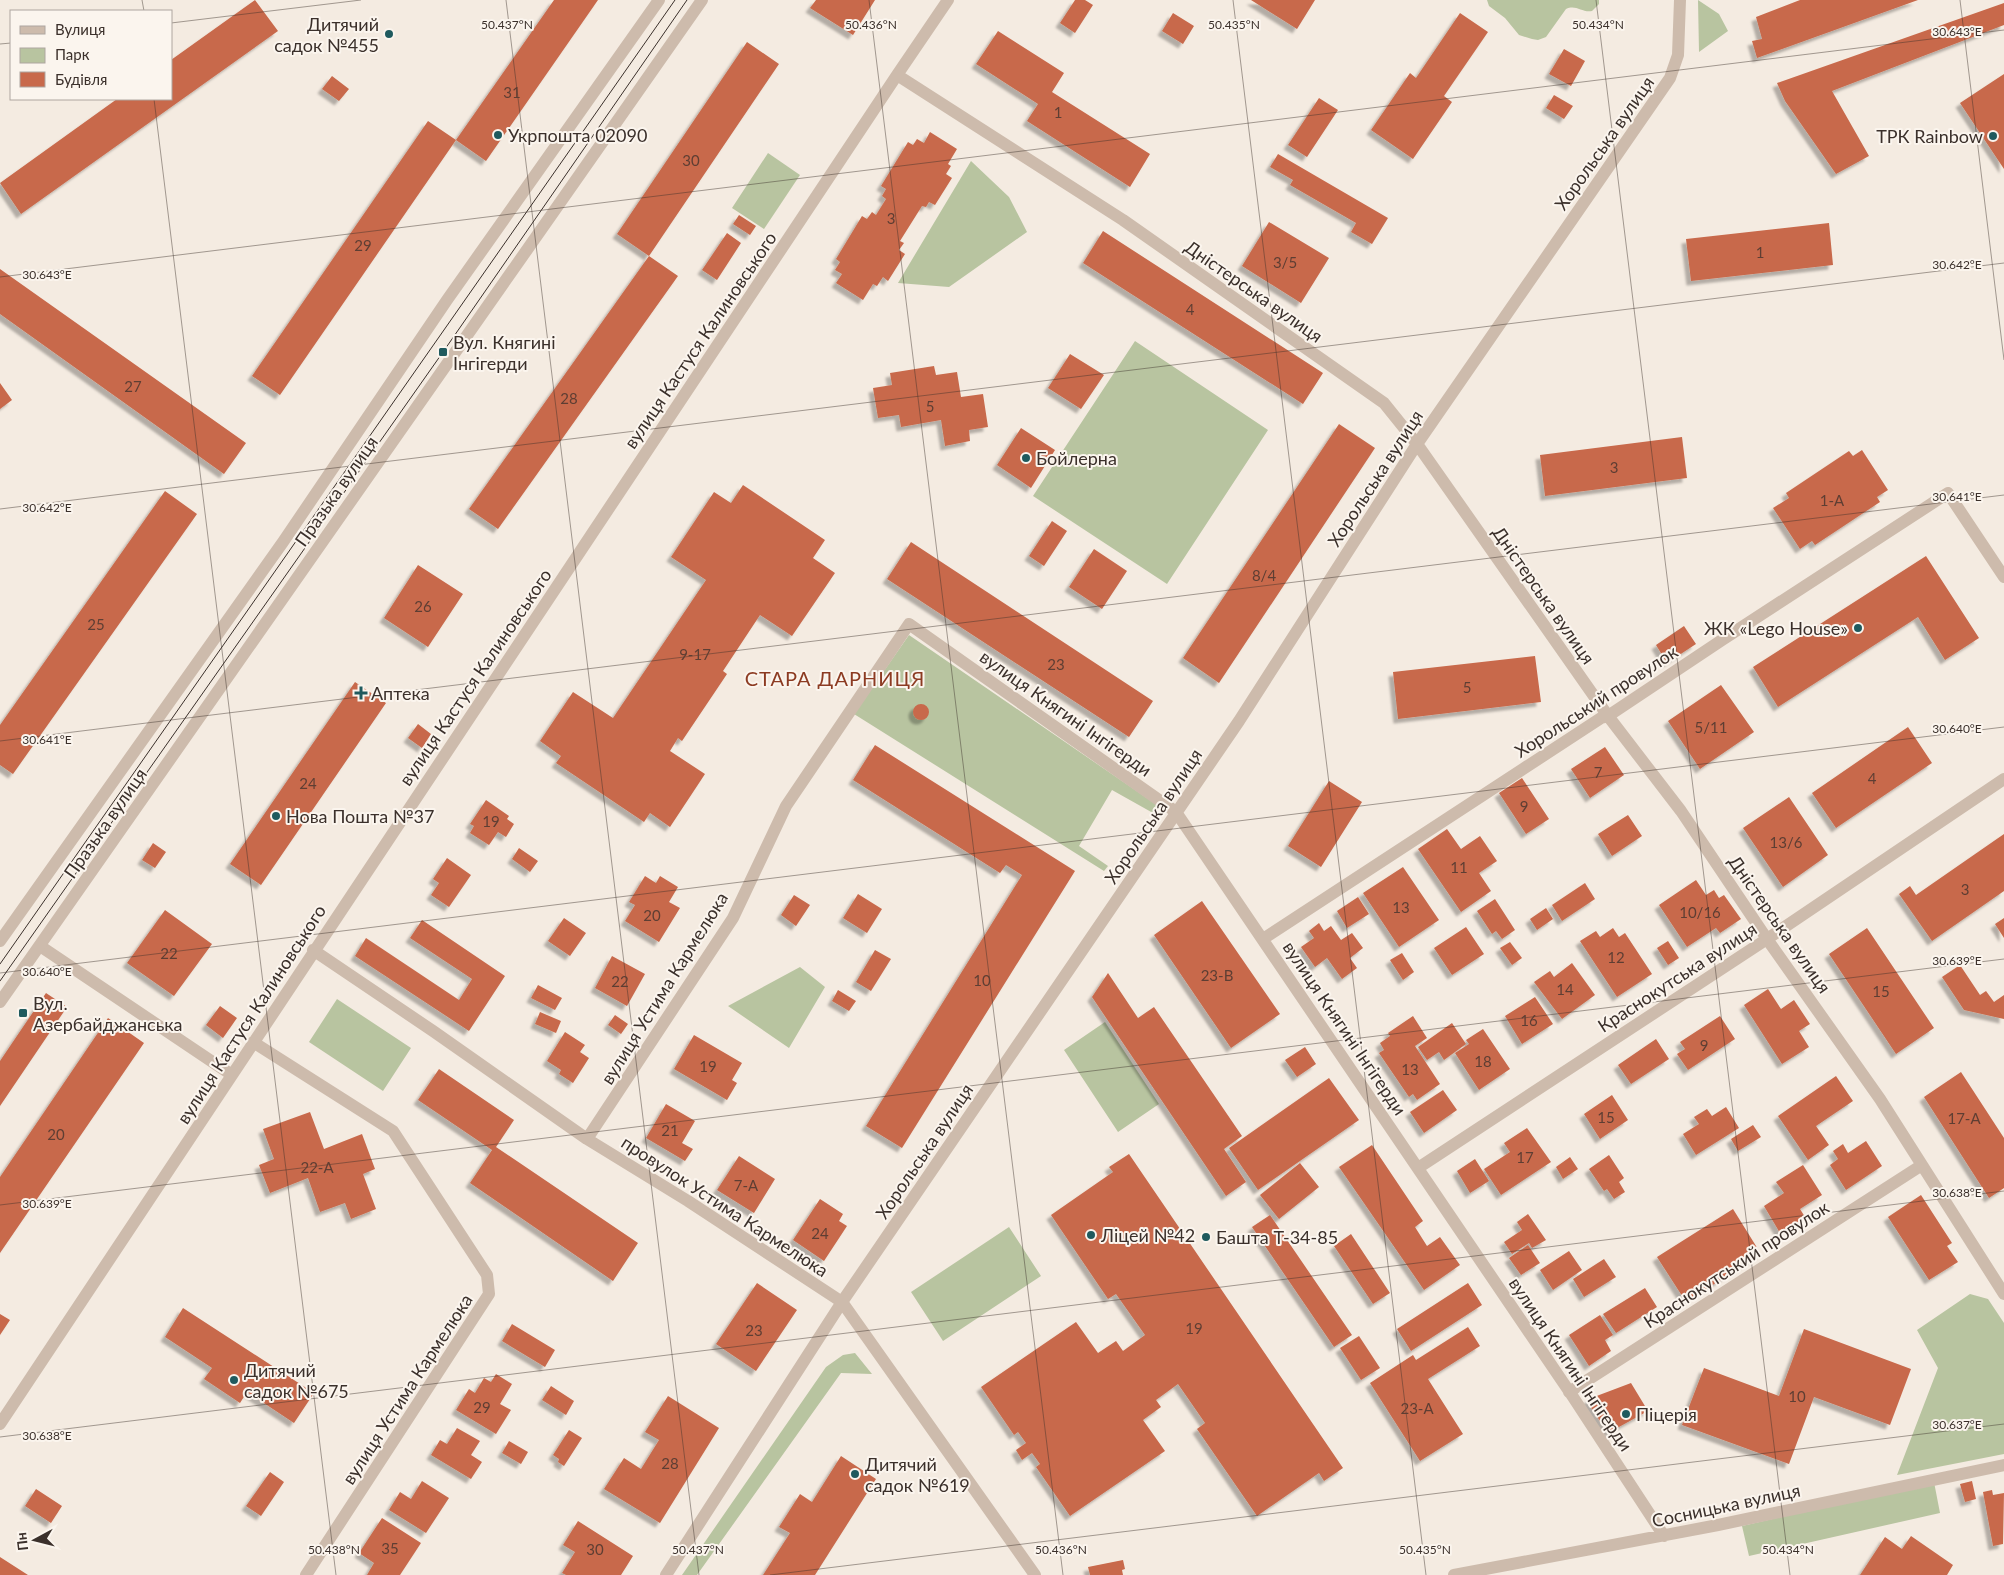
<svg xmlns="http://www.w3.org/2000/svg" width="2004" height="1575" font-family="Lato,sans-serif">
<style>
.green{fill:#b8c4a0}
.building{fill:#c8694b;filter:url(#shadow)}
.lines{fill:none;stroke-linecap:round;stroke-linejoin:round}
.minor{stroke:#cdbbac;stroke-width:12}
.tertiary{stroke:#cdbbac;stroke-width:12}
.tram{stroke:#3b302b;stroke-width:1}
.ticks{fill:none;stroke:#3b302b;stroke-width:1;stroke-opacity:0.45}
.poi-dot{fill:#1f5a5e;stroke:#fbf5ee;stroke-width:2}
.labels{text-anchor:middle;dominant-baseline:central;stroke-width:4;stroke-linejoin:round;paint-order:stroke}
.number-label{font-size:15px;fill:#5e3e33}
.poi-label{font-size:18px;fill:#3b302b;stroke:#fbf5ee;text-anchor:start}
.street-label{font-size:18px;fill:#3b302b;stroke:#fbf5ee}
.quarter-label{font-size:20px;letter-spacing:1px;fill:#8c3b22;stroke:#fbf5ee}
.ticks-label{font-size:12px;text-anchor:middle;fill:#3b302b;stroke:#fbf5ee;stroke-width:4;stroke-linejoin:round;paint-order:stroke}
</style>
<defs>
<filter id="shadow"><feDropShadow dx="-4.5" dy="4.5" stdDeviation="1" flood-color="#0004"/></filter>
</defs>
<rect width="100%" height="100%" fill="#f4ebe1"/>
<path class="green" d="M1487 0H1599V4L1592 11C1582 13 1576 4 1566 9L1546 37 1538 40 1532 39 1519 35 1505 18 1489 6Z
M1698 0 1719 14 1728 31 1699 52Z
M768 153 800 175 764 229 732 208Z
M971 161 1009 197 1027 232 949 287 898 283Z
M1135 341 1268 430 1167 584 1033 496Z
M909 635 1157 805 1153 813 1112 790 1079 846 1108 866 1104 871 854 714Z
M800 967 825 987 789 1048 728 1006Z
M337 999 411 1048 383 1091 309 1042Z
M1105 1022 1159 1104 1118 1132 1064 1050Z
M1009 1227 1041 1276 943 1341 911 1292Z
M1970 1294 1988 1299 2004 1323V1454L1897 1475 1938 1368 1917 1330Z
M855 1353 872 1374 841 1373 697 1575H682L826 1367 843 1355Z
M1934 1482 1940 1513 1749 1556 1742 1526Z"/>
<path class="building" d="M255 0 278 31 21 214 0 183 117 99H171V60Z
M554 0H598L486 161 456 140Z
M816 0H875L853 35 810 8Z
M1075 0H1085L1093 5 1075 33 1060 23Z
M1251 0H1315L1297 29Z
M1800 0H1918L1757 58 1752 41 1762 39 1756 17Z
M2004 3V25L1832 91 1869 156 1836 174 1785 101 1777 83Z
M1173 13 1194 26 1183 44 1162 31Z
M1460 13 1488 32 1444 96 1452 102 1413 159 1371 130 1410 73 1416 78Z
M998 31 1064 73 1052 92 1150 154 1130 187 1027 121 1038 104 976 64Z
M747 42 779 64 649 256 617 234Z
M1564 49 1585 61 1571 86 1549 74Z
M2004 74V169L1960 103Z
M332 76 349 89 339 101 322 89Z
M1554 95 1573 106 1564 119 1546 108Z
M1319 98 1338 110 1307 157 1288 145Z
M428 121 456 140 280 395 252 376Z
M930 132 957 149 948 164 951 166 946 174 952 178 935 205 929 202 926 207 922 206 900 241 904 243 899 250 905 254 888 281 883 277 877 286 873 284 863 300 836 283 842 274 835 270 840 262 836 259 862 216 867 219 872 212 876 215 886 199 882 196 886 189 881 186 908 142 913 145 917 139 924 143Z
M1278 154 1388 218 1372 244 1351 232 1356 223 1290 185 1293 180 1270 167Z
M739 215 756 226 750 235 733 224Z
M1269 222 1329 258 1301 303 1242 266Z
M1829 223 1833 265 1691 281 1686 239Z
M1103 231 1323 373 1303 404 1083 263Z
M727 233 741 243 717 280 702 270Z
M649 256 678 276 498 529 469 509Z
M0 269 246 443 224 474 0 314Z
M1070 354 1104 375 1081 409 1048 388Z
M934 366 936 375 957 372 961 397 983 394 988 427 969 430 970 441 945 446 941 420 901 427 899 415 878 418 873 388 892 385 890 373Z
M0 383 12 400 0 409Z
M1339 424 1375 448 1219 683 1183 658Z
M1021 428 1055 450 1031 488 997 465Z
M1682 437 1687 478 1545 496 1540 455Z
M1862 450 1888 490 1877 497 1880 502 1815 545 1812 541 1800 549 1773 508 1789 498 1786 493 1849 451 1853 456Z
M743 485 825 540 813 558 835 573 792 636 760 615 723 671 727 674 682 741 678 738 670 751 705 774 670 827 650 813 644 822 556 763 561 756 540 741 573 692 613 718 706 580 671 557 714 492 731 503Z
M165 491 197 514 13 774 0 765V725Z
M1052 521 1067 531 1044 566 1029 556Z
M911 542 1153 701 1129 737 887 579Z
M1094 549 1127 571 1102 609 1069 587Z
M1926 556 1979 638 1945 660 1918 617 1778 707 1753 667Z
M418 565 463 594 428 647 384 618Z
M1684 626 1696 644 1667 663 1656 645Z
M1535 656 1541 702 1398 719 1393 672Z
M355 682 386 703 261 885 230 864Z
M1721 685 1754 732 1700 769 1668 721Z
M913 712a8 8 0 1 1 16 0a8 8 0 1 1-16 0Z
M418 724 431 734 422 748 408 738Z
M1908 727 1932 763 1836 828 1812 793Z
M875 745 1075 871 902 1148 866 1126 1022 875 1006 865 1000 873 853 780Z
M1605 747 1624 775 1590 798 1571 769Z
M1522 778 1549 819 1526 834 1499 793Z
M1329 781 1362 802 1321 867 1288 846Z
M1789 797 1828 855 1783 887 1743 828Z
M486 800 509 816 507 819 514 824 506 837 498 832 489 845 470 833 474 826 470 824Z
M1628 815 1642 836 1612 856 1598 834Z
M1447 829 1461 849 1480 836 1497 861 1479 873 1491 891 1461 912 1418 849Z
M2004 834V891L1932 941 1899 894 1910 886 1916 895Z
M153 843 166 852 155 868 142 860Z
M519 848 538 861 530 872 512 859Z
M447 858 471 875 449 907 431 895 439 883 433 879Z
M1403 867 1439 920 1399 947 1363 893Z
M645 876 656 883 660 876 678 887 669 902 680 908 659 942 625 921 635 905 629 902Z
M1696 880 1706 895 1714 890 1719 898 1724 895 1741 919 1720 933 1716 928 1687 947 1659 905Z
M1585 883 1595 899 1562 921 1552 905Z
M858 894 882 909 867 933 843 918Z
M794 895 810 905 796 926 781 915Z
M1358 897 1369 914 1347 928 1337 911Z
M1495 899 1515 930 1502 939 1496 931 1492 934 1477 911Z
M1202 901 1280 1014 1231 1048 1154 935Z
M1546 908 1553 919 1537 930 1530 919Z
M165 910 212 944 174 996 127 963Z
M564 918 586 933 570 956 548 941Z
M2004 918V938L1995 924Z
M422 920 505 976 469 1031 355 956 366 938 459 1000 472 979 410 938Z
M1319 923 1324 931 1331 926 1341 940 1352 933 1363 948 1350 958 1357 968 1342 979 1327 958 1315 967 1301 947 1314 938 1309 931Z
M1466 927 1484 954 1452 975 1434 948Z
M1613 928 1619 937 1625 933 1652 974 1617 997 1580 941 1596 931 1600 937Z
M1867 928 1934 1028 1896 1054 1829 954Z
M1668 941 1679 958 1668 965 1657 948Z
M1510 942 1522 958 1512 965 1500 948Z
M875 950 891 959 871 991 856 982Z
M1402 953 1414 972 1403 980 1390 960Z
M612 956 645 974 627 1006 595 988Z
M1572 963 1595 995 1562 1019 1534 982 1550 971 1554 977Z
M1960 965 1980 995 1986 991 1994 1002 2004 995V1019L1964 1010 1942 977Z
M1108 973 1138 1018 1154 1007 1242 1136 1224 1149 1246 1182 1226 1196 1092 997Z
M538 985 562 998 555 1010 531 998Z
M1768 989 1781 1009 1794 1000 1810 1024 1799 1031 1809 1047 1782 1064 1744 1005Z
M838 990 856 1001 849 1011 832 1001Z
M46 993 67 1007 0 1106V1061Z
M1535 997 1553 1024 1522 1044 1505 1016Z
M220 1006 237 1018 223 1038 206 1025Z
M540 1012 561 1021 556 1033 535 1024Z
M615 1015 628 1024 621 1034 608 1025Z
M1413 1016 1427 1038 1415 1046 1440 1084 1417 1100 1413 1094 1409 1097 1379 1053 1384 1050 1380 1043 1390 1036 1388 1033Z
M1720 1016 1735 1039 1688 1070 1677 1054 1685 1049 1680 1042Z
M108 1018 144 1043 0 1253V1177Z
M1452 1023 1466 1044 1444 1060 1439 1052 1427 1060 1418 1047Z
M1483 1029 1510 1069 1479 1090 1455 1053 1469 1044 1466 1040Z
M565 1032 585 1045 580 1052 589 1058 573 1083 559 1074 561 1070 547 1061Z
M694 1035 742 1063 732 1080 737 1083 727 1100 674 1069Z
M1656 1039 1669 1059 1631 1084 1618 1065Z
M1305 1047 1316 1064 1297 1077 1285 1060Z
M439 1069 514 1120 496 1147 638 1243 613 1281 470 1183 492 1150 418 1100Z
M1961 1072 2004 1138V1188L1989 1198 1924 1097Z
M1836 1076 1853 1101 1816 1126 1829 1145 1808 1160 1778 1116Z
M1329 1078 1359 1120 1258 1190 1229 1148Z
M1443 1090 1457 1110 1424 1133 1410 1112Z
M1612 1095 1628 1120 1600 1139 1584 1114Z
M666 1104 695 1121 682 1143 693 1149 685 1161 646 1138Z
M1726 1107 1739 1128 1696 1155 1683 1134 1699 1124 1694 1117 1707 1109 1712 1116Z
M310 1112 324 1149 362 1134 375 1169 363 1174 376 1209 351 1219 345 1203 320 1212 308 1178 270 1193 259 1165 274 1159 263 1129Z
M1753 1125 1761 1137 1738 1151 1731 1139Z
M1527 1128 1551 1162 1501 1195 1484 1169 1510 1152 1504 1143Z
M1866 1141 1882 1166 1846 1190 1830 1165 1838 1159 1833 1151 1843 1144 1848 1153Z
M1372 1145 1423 1221 1415 1227 1427 1246 1440 1237 1460 1265 1424 1290 1339 1167Z
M1129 1154 1343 1468 1324 1481 1319 1473 1257 1516 1197 1429 1205 1423 1178 1384 1156 1400 1161 1407 1143 1420 1165 1451 1070 1516 1036 1467 1040 1464 1032 1453 1022 1460 1016 1450 1026 1443 1018 1432 1014 1435 981 1387 1076 1322 1098 1353 1116 1341 1123 1351 1145 1335 1116 1294 1108 1299 1051 1215 1113 1172 1109 1167Z
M1609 1155 1624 1178 1619 1182 1625 1192 1614 1199 1607 1189 1604 1191 1589 1169Z
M739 1156 775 1179 754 1213 717 1190Z
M1570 1157 1578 1169 1563 1179 1556 1167Z
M1475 1159 1489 1181 1470 1193 1457 1171Z
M1300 1163 1319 1187 1279 1219 1260 1195Z
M1803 1165 1822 1195 1800 1209 1805 1217 1780 1233 1764 1206 1784 1193 1776 1182Z
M1921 1195 1952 1243 1947 1246 1958 1262 1929 1280 1888 1217Z
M820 1199 843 1214 839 1221 847 1226 824 1261 793 1240Z
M1733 1209 1761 1254 1686 1302 1657 1257Z
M1528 1214 1546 1240 1532 1248 1529 1243 1512 1254 1504 1242 1522 1230 1517 1222Z
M1270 1215 1352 1335 1334 1347 1252 1227Z
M1351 1234 1390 1293 1373 1304 1334 1246Z
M1528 1245 1540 1263 1521 1275 1509 1258Z
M1569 1251 1582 1270 1553 1290 1540 1270Z
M1604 1259 1616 1277 1584 1297 1573 1279Z
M757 1283 797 1310 756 1371 716 1344Z
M1468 1283 1482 1305 1411 1351 1397 1329Z
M1645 1288 1657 1307 1616 1333 1603 1314Z
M183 1308 314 1393 294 1423 247 1392 240 1403 204 1379 212 1368 165 1337Z
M0 1314 10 1320 0 1335Z
M1600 1315 1613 1335 1605 1340 1611 1351 1589 1366 1569 1335Z
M512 1324 555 1350 545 1367 502 1341Z
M1468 1327 1480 1346 1428 1379 1463 1434 1420 1461 1370 1383 1413 1355 1416 1360Z
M1804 1329 1911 1369 1890 1425 1814 1397 1789 1464 1682 1425 1704 1368 1779 1396Z
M1359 1336 1380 1368 1361 1380 1340 1348Z
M496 1374 512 1384 500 1404 511 1410 496 1434 456 1410 469 1389 475 1393 484 1378 491 1382Z
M1631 1383 1648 1411 1608 1433 1586 1400Z
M551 1386 574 1401 566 1415 542 1400Z
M668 1396 719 1428 660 1523 604 1489 624 1458 641 1469 659 1440 645 1432Z
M457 1428 480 1441 471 1455 482 1462 471 1479 431 1455 440 1440 447 1444Z
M569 1430 582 1438 564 1466 558 1462 559 1459 553 1455Z
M509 1441 528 1452 521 1464 502 1453Z
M841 1456 876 1479 815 1575H763L790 1533 779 1527 800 1494 812 1502Z
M270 1472 284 1482 261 1516 246 1506Z
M422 1481 449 1498 426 1533 389 1510 400 1492 411 1499Z
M1972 1481 1976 1499 1965 1502 1960 1484Z
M36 1489 62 1506 51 1523 25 1506Z
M1992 1490 1993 1495 2004 1493 2003 1544 1993 1546 1983 1492Z
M382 1518 421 1543 400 1575H367L374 1563 359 1553Z
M578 1521 633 1556 621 1575H566L562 1573 575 1552 563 1545Z
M1911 1536 1953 1565 1947 1575H1860L1885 1537 1902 1549Z
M0 1557 28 1575H0Z
M1123 1560 1125 1569 1122 1570 1123 1575H1090L1088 1567Z"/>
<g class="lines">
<path class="minor" d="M897 75 1123 220 1384 403 1417 444 1608 716 1681 811 1767 939 1880 1099 2004 1294
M1263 939 1601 718 1608 716 1722 640 1948 493 2004 577
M40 946 232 1075
M313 950 433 1031 587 1139 688 1201 842 1302 1035 1575
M253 1042 393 1131 487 1275 489 1294 306 1575
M587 1139 733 918 786 806 909 624 1176 812 1573 1397 1664 1536
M1418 1168 1767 939 2004 779
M1569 1392 1922 1165
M0 1424 897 75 948 0
M666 1575 842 1302 1239 721 1417 444 1670 78 1678 55 1680 0
M1454 1575 1718 1525 2004 1465"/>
<path class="tertiary" d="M0 941 283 542 447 300 659 0
M0 1002 702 0"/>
<path class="tram" d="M0 964 675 0
M0 981 443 352 687 0"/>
</g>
<path class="ticks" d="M142 0 144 11M506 0 699 1575M869 0 1063 1575M1233 0 1426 1575M1596 0 1790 1575M1960 0 2004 360M171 23 361 0M0 44 11 43M154 99 336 1575M0 277 2004 30M0 509 2004 263M0 741 2004 495M0 973 2004 727M0 1205 2004 959M0 1437 2004 1191M770 1575 2004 1424"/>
<g class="poi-dot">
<circle cx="389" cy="34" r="5"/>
<circle cx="498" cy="135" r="5"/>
<circle cx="1993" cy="136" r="5"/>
<rect x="438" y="347" width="10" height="10" rx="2.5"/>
<circle cx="1026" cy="458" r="5"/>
<circle cx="1858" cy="628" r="5"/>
<path d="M358.5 685.5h5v5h5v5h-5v5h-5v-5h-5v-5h5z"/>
<circle cx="276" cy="816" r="5"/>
<rect x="18" y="1008" width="10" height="10" rx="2.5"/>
<circle cx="1091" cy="1235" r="5"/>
<circle cx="1206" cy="1237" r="5"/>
<circle cx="234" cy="1380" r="5"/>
<circle cx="1626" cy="1414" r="5"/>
<circle cx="855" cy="1474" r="5"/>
</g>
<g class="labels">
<g class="number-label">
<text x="512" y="92">31</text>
<text x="1058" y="112">1</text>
<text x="691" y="160">30</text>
<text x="891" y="218">3</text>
<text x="363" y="245">29</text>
<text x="1760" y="252">1</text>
<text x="1285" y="262">3/5</text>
<text x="1190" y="309">4</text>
<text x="133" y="386">27</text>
<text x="569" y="398">28</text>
<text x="930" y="406">5</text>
<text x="1614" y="467">3</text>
<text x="1832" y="500">1-А</text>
<text x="1264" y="575">8/4</text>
<text x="423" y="606">26</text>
<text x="96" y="624">25</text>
<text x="695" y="654">9-17</text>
<text x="1056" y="664">23</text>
<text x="1467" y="687">5</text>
<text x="1711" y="727">5/11</text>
<text x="1598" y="772">7</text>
<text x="1872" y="778">4</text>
<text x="308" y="783">24</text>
<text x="1524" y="806">9</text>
<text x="491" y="821">19</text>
<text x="1786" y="842">13/6</text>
<text x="1459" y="867">11</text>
<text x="1965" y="889">3</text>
<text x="1401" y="907">13</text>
<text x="1700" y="912">10/16</text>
<text x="652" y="915">20</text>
<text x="169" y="953">22</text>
<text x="1616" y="957">12</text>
<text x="1217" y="975">23-В</text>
<text x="982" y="980">10</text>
<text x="620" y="981">22</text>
<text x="1565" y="989">14</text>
<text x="1881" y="991">15</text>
<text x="1529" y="1020">16</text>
<text x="1704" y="1045">9</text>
<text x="1483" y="1061">18</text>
<text x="708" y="1066">19</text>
<text x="1410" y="1069">13</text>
<text x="1606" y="1117">15</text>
<text x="1964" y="1118">17-А</text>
<text x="670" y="1130">21</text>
<text x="56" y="1134">20</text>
<text x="1525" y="1157">17</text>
<text x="317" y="1167">22-А</text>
<text x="746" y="1185">7-A</text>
<text x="820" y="1233">24</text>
<text x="1194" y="1328">19</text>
<text x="754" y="1330">23</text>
<text x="1797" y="1396">10</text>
<text x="482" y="1407">29</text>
<text x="1417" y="1408">23-А</text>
<text x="670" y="1463">28</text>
<text x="390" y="1548">35</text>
<text x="595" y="1549">30</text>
</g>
<g class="poi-label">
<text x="379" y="24" text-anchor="end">Дитячий<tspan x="379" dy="21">садок №455</tspan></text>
<text x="508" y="135">Укрпошта 02090</text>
<text x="1983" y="136" text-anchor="end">ТРК Rainbow</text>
<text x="453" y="342">Вул. Княгині<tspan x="453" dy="21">Інгігерди</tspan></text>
<text x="1036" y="458">Бойлерна</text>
<text x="1848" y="628" text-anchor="end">ЖК «Lego House»</text>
<text x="371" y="693">Аптека</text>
<text x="286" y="816">Нова Пошта №37</text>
<text x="33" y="1003">Вул.<tspan x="33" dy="21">Азербайджанська</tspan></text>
<text x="1101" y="1235">Ліцей №42</text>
<text x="1216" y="1237">Башта Т-34-85</text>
<text x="244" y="1370">Дитячий<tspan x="244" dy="21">садок №675</tspan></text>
<text x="1636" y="1414">Піцерія</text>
<text x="865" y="1464">Дитячий<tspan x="865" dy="21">садок №619</tspan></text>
</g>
<g class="street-label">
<text transform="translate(1604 143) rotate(-55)">Хорольська вулиця</text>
<text transform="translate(1254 291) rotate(35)">Дністерська вулиця</text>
<text transform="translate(700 340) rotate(-56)">вулиця Кастуся Калиновського</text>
<text transform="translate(1375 478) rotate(-57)">Хорольська вулиця</text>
<text transform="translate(336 491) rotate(-55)">Празька вулиця</text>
<text transform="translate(1544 595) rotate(55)">Дністерська вулиця</text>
<text transform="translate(475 677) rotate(-56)">вулиця Кастуся Калиновського</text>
<text transform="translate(1596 701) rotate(-33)">Хорольський провулок</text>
<text transform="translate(1066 713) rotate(35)">вулиця Княгині Інгігерди</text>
<text transform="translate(1153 816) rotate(-56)">Хорольська вулиця</text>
<text transform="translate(105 823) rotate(-55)">Празька вулиця</text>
<text transform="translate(1780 924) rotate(55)">Дністерська вулиця</text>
<text transform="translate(1677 977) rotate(-33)">Краснокутська вулиця</text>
<text transform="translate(664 988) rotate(-58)">вулиця Устима Кармелюка</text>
<text transform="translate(251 1014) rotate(-57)">вулиця Кастуся Калиновського</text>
<text transform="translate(1345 1028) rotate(56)">вулиця Княгині Інгігерди</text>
<text transform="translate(924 1151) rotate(-56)">Хорольська вулиця</text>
<text transform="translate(725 1206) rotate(33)">провулок Устима Кармелюка</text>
<text transform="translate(1736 1264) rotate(-33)">Краснокутський провулок</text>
<text transform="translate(1571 1364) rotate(56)">вулиця Княгині Інгігерди</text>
<text transform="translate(407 1389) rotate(-57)">вулиця Устима Кармелюка</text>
<text transform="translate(1726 1505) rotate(-12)">Сосницька вулиця</text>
</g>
<g class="quarter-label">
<text x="835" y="678">СТАРА ДАРНИЦЯ</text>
</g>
</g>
<g class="ticks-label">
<text x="507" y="29">50.437°N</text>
<text x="871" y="29">50.436°N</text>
<text x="1234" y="29">50.435°N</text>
<text x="1598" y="29">50.434°N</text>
<text x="1957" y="36">30.643°E</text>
<text x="1957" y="269">30.642°E</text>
<text x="47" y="279">30.643°E</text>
<text x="1957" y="501">30.641°E</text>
<text x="47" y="512">30.642°E</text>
<text x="1957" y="733">30.640°E</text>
<text x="47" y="744">30.641°E</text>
<text x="1957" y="965">30.639°E</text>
<text x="47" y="976">30.640°E</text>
<text x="1957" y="1197">30.638°E</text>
<text x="47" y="1208">30.639°E</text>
<text x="1957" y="1429">30.637°E</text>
<text x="47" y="1440">30.638°E</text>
<text x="334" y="1554">50.438°N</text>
<text x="698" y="1554">50.437°N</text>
<text x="1061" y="1554">50.436°N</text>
<text x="1425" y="1554">50.435°N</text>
<text x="1788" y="1554">50.434°N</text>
</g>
<rect x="10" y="10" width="162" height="90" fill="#fbf5ee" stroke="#aea6a0"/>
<rect x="20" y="26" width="25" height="8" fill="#cdbbac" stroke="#aea6a0"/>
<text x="55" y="35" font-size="15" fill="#3b302b">Вулиця</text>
<rect x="20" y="48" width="25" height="15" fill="#b8c4a0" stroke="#aea6a0"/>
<text x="55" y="60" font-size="15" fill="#3b302b">Парк</text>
<rect x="20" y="72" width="25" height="15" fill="#c8694b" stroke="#aea6a0"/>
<text x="55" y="85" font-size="15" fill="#3b302b">Будівля</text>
<g transform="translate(35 1540) rotate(263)" stroke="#fbf5ee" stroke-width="4" paint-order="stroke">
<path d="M0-4L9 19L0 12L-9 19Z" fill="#3b302b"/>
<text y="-8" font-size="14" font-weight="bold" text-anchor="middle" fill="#3b302b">Пн</text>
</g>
</svg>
